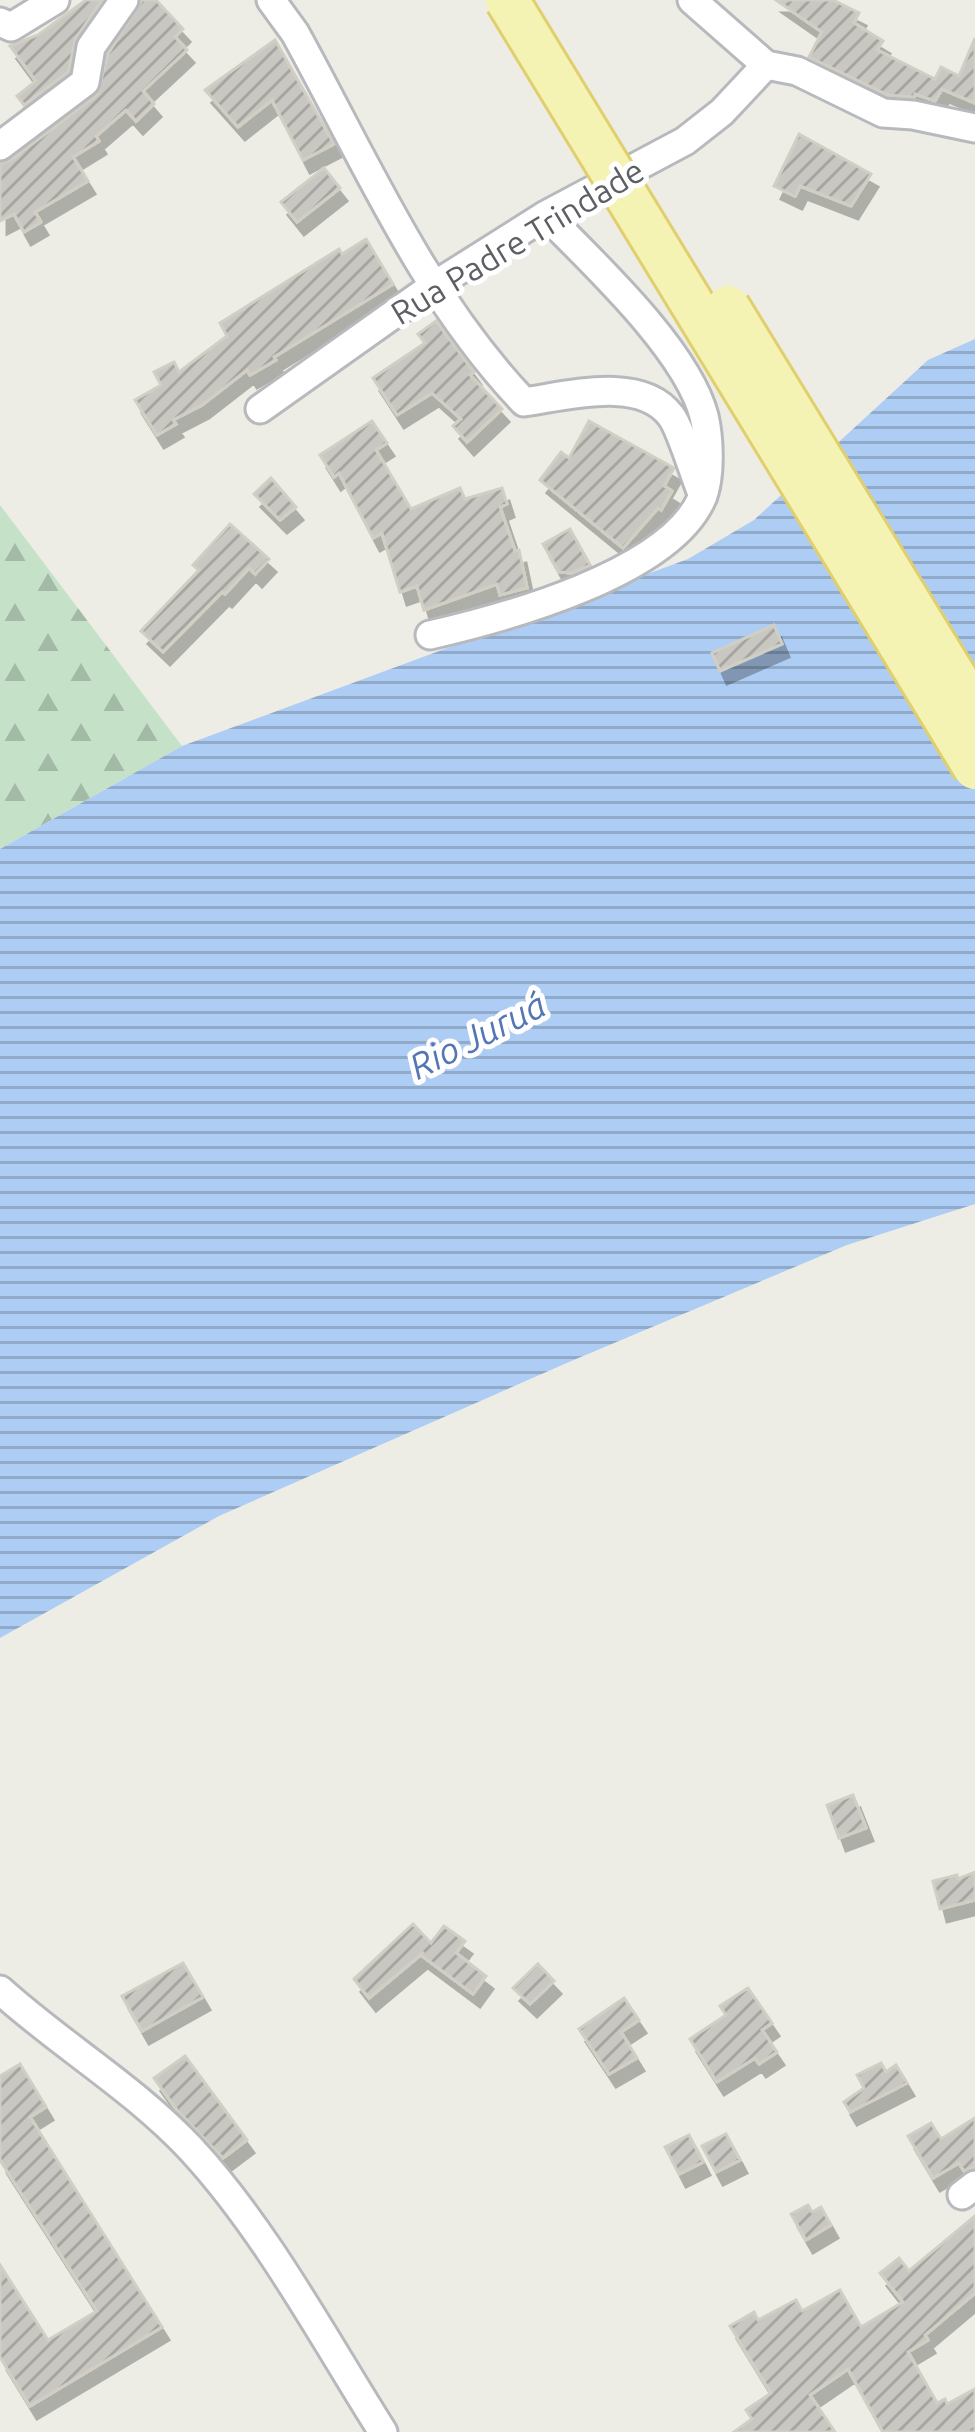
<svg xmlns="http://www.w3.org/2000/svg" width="975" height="2432" font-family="Ubuntu,sans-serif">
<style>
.forest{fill:url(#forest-firs)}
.water{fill:url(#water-rules)}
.building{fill:url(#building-hatch);stroke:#d1cfc4;stroke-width:3;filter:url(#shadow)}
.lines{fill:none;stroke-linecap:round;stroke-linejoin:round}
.street-casing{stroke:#b7b9bd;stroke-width:33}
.street{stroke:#fff;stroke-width:27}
.primary-bridge-casing{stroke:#e0cf6c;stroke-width:48;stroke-linecap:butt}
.primary-bridge{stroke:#f5f3b3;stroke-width:42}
.labels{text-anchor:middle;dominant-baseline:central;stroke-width:10;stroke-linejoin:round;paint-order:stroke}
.street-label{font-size:33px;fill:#5d5f64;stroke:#fff}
.water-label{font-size:36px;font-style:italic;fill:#5476b5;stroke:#fff}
</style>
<defs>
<pattern id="forest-firs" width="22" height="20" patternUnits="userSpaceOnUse" patternTransform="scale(3)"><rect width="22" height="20" fill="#c5e2c9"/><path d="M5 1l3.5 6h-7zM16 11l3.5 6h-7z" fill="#a3baa7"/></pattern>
<pattern id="water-rules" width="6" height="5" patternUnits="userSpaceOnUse" patternTransform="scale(3)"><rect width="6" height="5" fill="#aecdf4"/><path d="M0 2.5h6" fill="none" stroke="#91aac9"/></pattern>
<pattern id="building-hatch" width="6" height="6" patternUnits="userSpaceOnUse" patternTransform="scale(3)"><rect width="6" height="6" fill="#c9c7c2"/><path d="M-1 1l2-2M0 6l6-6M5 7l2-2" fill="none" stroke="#a6a5a1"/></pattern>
<filter id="shadow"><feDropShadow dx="7" dy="13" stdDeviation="0" flood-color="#0004"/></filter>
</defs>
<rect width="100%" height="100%" fill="#edede5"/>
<path class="forest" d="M0 505 182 746 0 849Z"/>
<path class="water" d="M975 339V1204L847 1245 569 1362 219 1516 0 1638V849L182 746 688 559 754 520 928 360Z"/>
<path class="building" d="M86 0H102L76 38 68 72 24 105 17 96 36 81 10 46 38 35Z
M142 0H156L183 29 175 37 187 50 143 91 154 104 136 121 126 110 96 136 99 141 73 157 88 181 35 212 41 222 24 232 14 214 0 221V164L11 160 97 95 108 54Z
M776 0H833L859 13 854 23 883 41 877 50 935 79 941 67 959 76 975 38V103L942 89 935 101 915 94 914 97 888 95 809 57 822 32Z
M275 40 334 144 303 160 272 100 238 127 205 90Z
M799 134 871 174 851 206 800 186 795 196 774 186Z
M324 168 340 188 297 222 281 202Z
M366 239 393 284 274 357 276 360 250 375 247 370 202 405 173 420 176 424 157 435 135 400 161 385 154 372 174 362 179 372 227 336 220 323 339 249 342 254Z
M436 321 474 372 470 375 502 409 467 442 453 426 461 419 432 393 397 415 373 378 425 343 418 334Z
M372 421 387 443 376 450 411 509 460 488 465 499 502 488 507 504 500 507 515 551 519 550 527 588 500 595 497 584 424 610 417 586 400 592 382 533 373 538 339 473 334 477 320 455Z
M589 421 674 468 664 486 672 491 661 510 658 508 623 548 540 480 561 452 569 458Z
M271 478 296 507 280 520 254 494Z
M230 524 269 559 255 574 249 568 225 594 222 592 163 652 141 631 199 570 193 565Z
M570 529 590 565 572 573 559 572 543 544Z
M774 625 782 644 720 671 712 653Z
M853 1795 866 1828 839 1838 827 1805Z
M975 1872V1900L940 1909 933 1881 957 1875 958 1879Z
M413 1924 431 1943 444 1926 465 1941 456 1953 486 1976 473 1994 421 1955 424 1952 369 1998 354 1979Z
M183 1963 203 1997 142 2031 122 1996Z
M538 1964 554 1981 530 2004 513 1988Z
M748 1988 772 2023 762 2030 777 2052 759 2064 755 2058 717 2082 690 2039 726 2015 720 2006Z
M624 1998 639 2020 621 2032 637 2058 609 2074 579 2029Z
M185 2056 247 2140 223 2158 177 2110 154 2078Z
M881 2063 886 2072 896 2065 907 2083 850 2112 844 2102 864 2088 857 2075Z
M20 2064 46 2107 30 2117 162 2327 30 2406 0 2357V2265L48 2340 97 2311 0 2160V2076Z
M975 2118V2167L964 2171 959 2163 933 2178 908 2136 931 2123 941 2139Z
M726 2134 740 2160 716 2172 702 2146Z
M689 2135 703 2162 679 2174 665 2147Z
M808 2205 812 2212 821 2207 831 2225 806 2240 791 2214Z
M975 2216V2293L925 2335 928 2340 908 2352 937 2403 945 2399 947 2404 975 2389V2432H883L848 2369 810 2395 835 2432H734L752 2419 746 2410 771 2393 730 2326 754 2312 758 2320 796 2300 802 2311 840 2290 861 2327 903 2302 880 2273 899 2258 909 2271Z"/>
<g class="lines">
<g class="street-casing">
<path id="street" d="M271 0 295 33C365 160 423 296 524 402 567 396 641 375 671 416 681 429 695 478 703 496
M692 0 766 65 797 71 883 113 913 115 975 128
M0 22 11 27 55 0
M0 146 85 82 91 47 124 0
M260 409 432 287 546 215 685 141 722 112 766 65
M430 635C504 618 669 574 702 498 711 477 709 437 704 416 687 350 593 263 546 215
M0 1990C62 2046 134 2088 191 2149 266 2230 324 2339 383 2432
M962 2195 975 2185"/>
</g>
<use href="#street" class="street"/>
<g class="primary-bridge-casing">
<path id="primary-bridge" d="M507 0 975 768
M728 307 975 710"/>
</g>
<use href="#primary-bridge" class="primary-bridge"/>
</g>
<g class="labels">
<g class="street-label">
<text transform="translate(517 241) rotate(-31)">Rua Padre Trindade</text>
</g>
<g class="water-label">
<text transform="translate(477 1035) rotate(-27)">Rio Juruá</text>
</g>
</g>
</svg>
